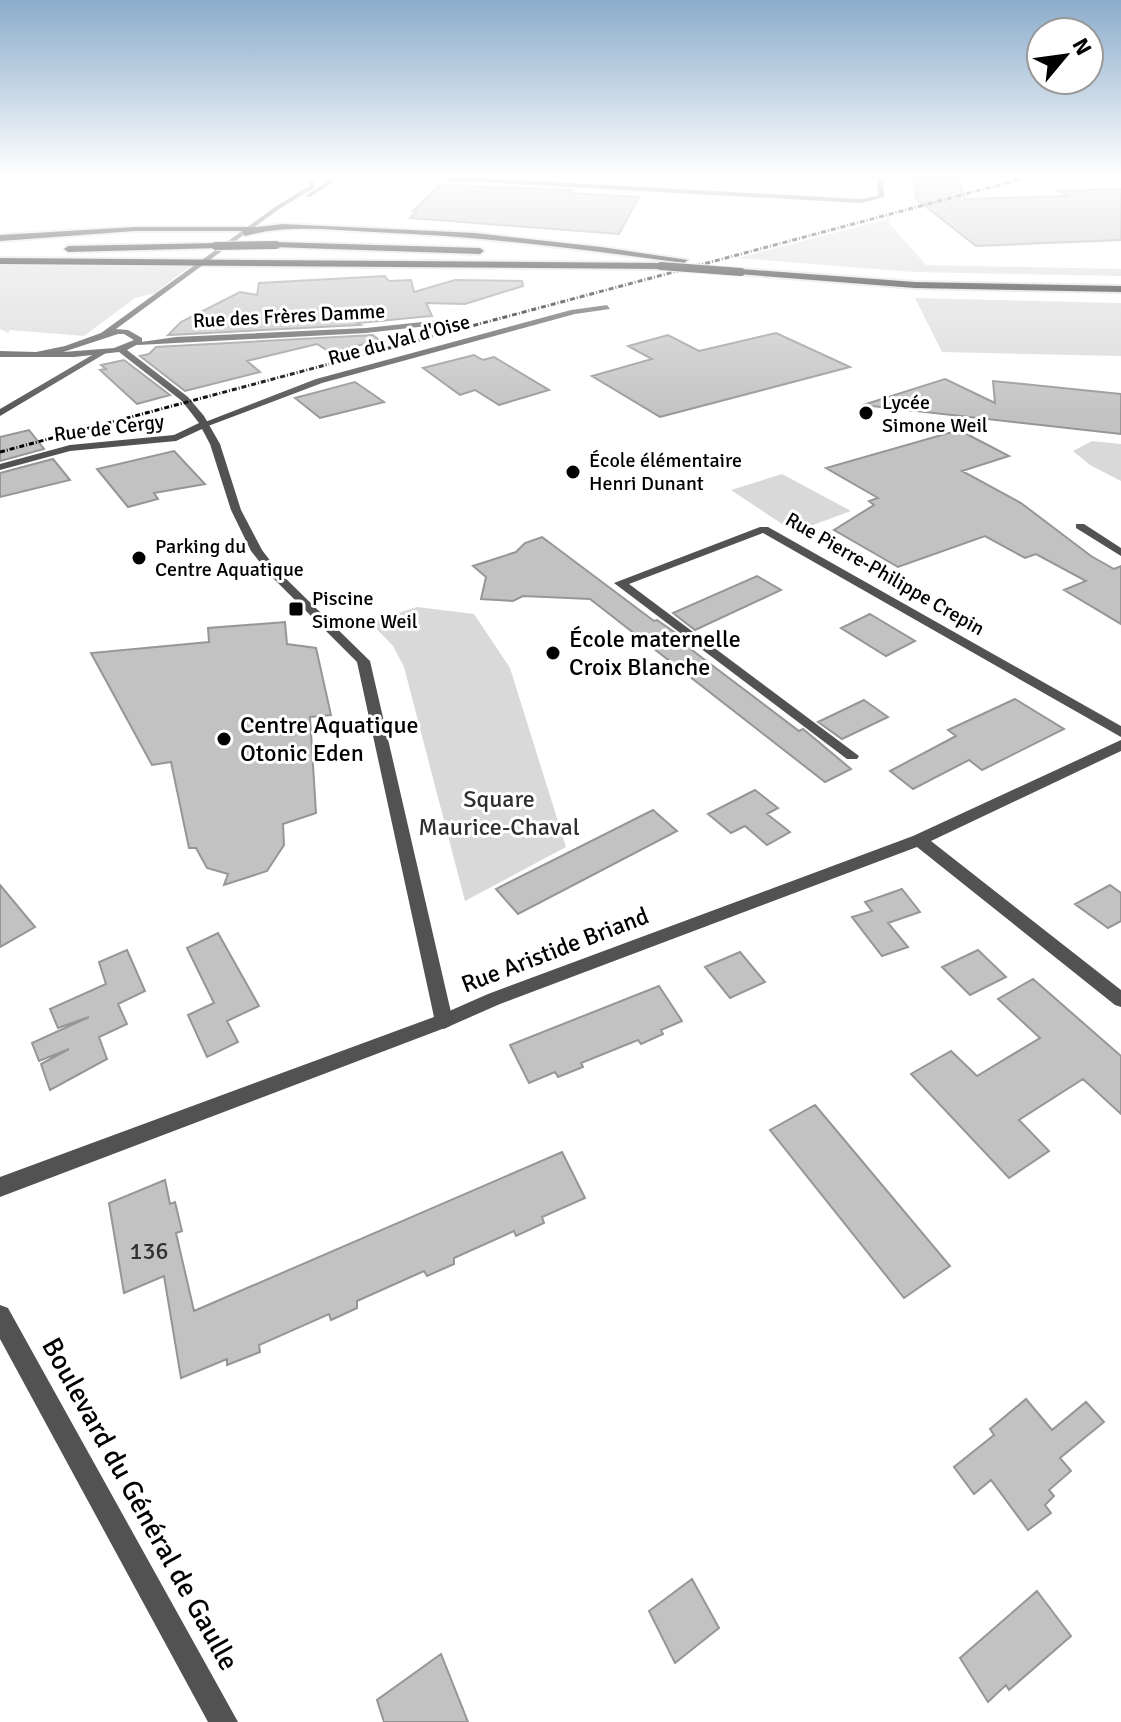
<svg xmlns="http://www.w3.org/2000/svg" width="1121" height="1722" font-family="Signika,sans-serif">
<style>
.green{fill:#d9d9d9}
.building{fill:#c2c2c2;stroke:#969696;stroke-width:2}
.lines{fill:none;stroke-linecap:round;stroke-linejoin:round}
.primary-casing{stroke:#dbdbdb;stroke-width:4}
.minor{fill:#525252;fill-rule:evenodd}
.tertiary{fill:#525252;fill-rule:evenodd}
.primary{fill:#000;fill-rule:evenodd}
.rail{stroke:#000;stroke-width:3;stroke-dasharray:5 2 1 2;stroke-linecap:butt}
.primary-bridge-casing{stroke:#dbdbdb;stroke-width:10;stroke-linecap:butt}
.primary-bridge{stroke:#000;stroke-width:8}
.poi-dot{fill:#000;stroke:#fff;stroke-width:3}
.labels{text-anchor:middle;dominant-baseline:central;stroke-width:6;stroke-linejoin:round;paint-order:stroke}
.far-street-label{font-size:20px;fill:#000;stroke:#fff}
.far-poi-label{font-size:20px;fill:#000;stroke:#fff;text-anchor:start}
.poi-label{font-size:24px;fill:#000;stroke:#fff;text-anchor:start}
.park-label{font-size:24px;fill:#303030;stroke:#fff}
.street-label{font-size:24px;fill:#000;stroke:#fff}
.near-number-label{font-size:24px;fill:#303030}
.near-street-label{font-size:28px;fill:#000;stroke:#fff}
</style>
<rect width="100%" height="100%" fill="#fff"/>
<path class="green" d="M891 218 889 223 926 265 1121 269V276L914 272 737 258Z
M0 265H192L155 293 135 298 84 336 10 330 8 333 0 329Z
M915 298 1121 303V356L942 352Z
M1092 441 1121 444V481L1090 465 1073 451Z
M782 474 851 511 794 532 731 490Z
M417 607 474 614 510 668 566 847 465 901 404 667 393 646 370 622Z"/>
<path class="building" d="M914 177H958L965 199 1067 196 1059 191 1121 189V240L976 246 916 199Z
M440 185 572 190 570 193 639 197 619 234 410 218 417 211H413Z
M385 276 389 281 411 280 414 292 455 280 522 281 523 286 465 304 426 303 432 316 358 323 361 325 168 335 181 322 240 292 257 295 259 283Z
M776 333 850 367 660 417 592 376 652 359 628 346 668 335 699 351Z
M373 335 379 340 331 353 317 344 247 361 260 372 185 391 140 356 149 354 156 347Z
M474 355 483 360 494 357 549 390 499 405 475 390 460 395 423 368Z
M124 360 170 395 137 404 100 370 106 369 101 365Z
M945 379 995 403 993 381 1121 394V434L863 405Z
M355 382 384 402 320 418 295 398Z
M29 430 44 449 0 461V437Z
M959 430 1009 456 962 471 1021 503 1091 556 1114 569 1121 566V624L1064 590 1086 581 1036 554 1025 558 985 536 898 567 834 530 874 505 869 501 878 498 826 468Z
M174 451 205 484 154 493 158 499 128 507 97 469Z
M53 459 70 480 0 497V473Z
M542 537 654 621 657 620 680 636 676 638 799 731 803 729 851 769 825 782 590 599 523 596 513 601 481 599 486 577 473 566 516 552 525 543Z
M757 576 781 590 695 630 673 613Z
M870 614 915 641 886 656 841 628Z
M285 622 287 644 316 648 331 715 310 717 316 813 283 824 284 845 267 871 224 885 228 874 207 868 196 848H189L171 762 152 765 91 653 209 642 208 628Z
M1015 699 1064 729 982 770 969 760 913 789 890 771 956 736 948 730Z
M864 700 888 717 842 739 818 722Z
M755 790 778 808 767 814 790 832 767 845 745 826 731 833 708 814Z
M653 810 677 831 518 914 496 889Z
M0 885 35 927 0 947Z
M1110 885 1121 893V921L1108 928 1075 904Z
M902 889 920 912 888 923 908 947 882 956 852 917 872 911 865 902Z
M218 933 259 1006 227 1021 238 1042 207 1057 188 1015 214 1003 187 948Z
M127 950 145 991 118 1004 127 1024 99 1037 107 1059 50 1090 41 1064 69 1049 39 1061 32 1043 89 1017 58 1028 50 1009 106 984 99 962Z
M978 950 1006 977 970 995 942 967Z
M740 952 765 982 730 998 705 967Z
M1033 979 1121 1056V1114L1083 1079 1019 1120 1049 1151 1009 1178 911 1074 951 1051 977 1076 1040 1038 998 999Z
M659 986 682 1021 661 1030 663 1034 641 1044 638 1040 581 1063 583 1067 558 1077 555 1072 529 1083 510 1045Z
M815 1105 950 1266 904 1298 770 1130Z
M562 1152 585 1198 542 1217 544 1223 516 1236 514 1231 454 1258V1264L427 1276 424 1271 357 1301V1308L331 1320 329 1314 259 1345 260 1352 227 1365V1359L181 1378 164 1276 124 1293 109 1203 165 1180 170 1204 175 1202 182 1231 176 1233 194 1311Z
M1026 1399 1052 1430 1086 1402 1104 1422 1060 1458 1071 1471 1049 1490 1054 1496 1045 1505 1051 1513 1028 1530 991 1480 974 1494 954 1467 994 1435 990 1429Z
M692 1579 719 1628 675 1663 649 1611Z
M1037 1591 1071 1636 1009 1690 1006 1685 988 1702 960 1658Z
M441 1654 468 1722H384L377 1700Z"/>
<g class="lines">
<g class="primary-casing">
<path id="primary" d="M283 224 475 233 601 247 688 260 684 263C581 249 477 236 373 232 330 230 287 224 245 236L242 231H135L0 241V235L135 227H257Z
M276 242 480 248 484 251 480 254 273 247Z
M216 243 219 248 68 252 64 249 68 246Z
M0 258 661 263 665 266 661 269 0 264Z
M741 269 915 282 1121 286V292L915 288 738 274Z"/>
</g>
<path class="minor" d="M352 177H462L861 199 878 196 877 177H883L884 197 861 203 441 180Z
M607 305 610 309 575 314 322 383 208 426 200 424 316 379 571 310Z
M441 320 444 324 366 333 138 345 134 343 176 337 366 328Z
M99 351 106 353 0 416V409Z
M1076 524H1084L1121 548V556L1076 528Z
M760 527H768L1121 726V737L763 533 629 584 859 756 857 759H847L614 583Z
M1121 740V751L931 841 1121 990V1007L1115 1005 917 847 500 1004 450 1026 444 1029 438 1026 435 1021 438 1016 488 994 913 836Z"/>
<path class="tertiary" d="M333 178 335 181 310 197 305 196Z
M309 180 314 181V188L279 209 116 329 128 330 142 338V342L127 350 188 397 204 416 220 444 241 510 262 550 278 571 370 661 453 1021 450 1026 0 1197V1177L434 1017 357 662 270 575 251 551 231 510 210 444 202 429 176 441 70 451 0 470V464L70 445 174 435 199 423 182 401 119 352 74 357H0V351L36 352 65 346 101 333 275 207 309 186ZM118 334H124L134 340 114 348 63 352Z
M0 1305 8 1308 238 1722H208L0 1339Z"/>
<use href="#primary" class="primary"/>
<path class="rail" d="M0 452 1029 177"/>
<g class="primary-bridge-casing">
<path id="primary-bridge" d="M216 246 276 245
M661 266 741 272"/>
</g>
<use href="#primary-bridge" class="primary-bridge"/>
</g>
<linearGradient id="sky" x2="0" y2="1"><stop stop-color="#8baccb"/><stop offset="0.42" stop-color="#fff"/><stop offset="1" stop-color="#fff" stop-opacity="0"/></linearGradient>
<rect width="1121" height="418" fill="url(#sky)"/>
<g class="poi-dot">
<circle cx="866" cy="413" r="8"/>
<circle cx="573" cy="472" r="8"/>
<circle cx="139" cy="558" r="8"/>
<rect x="288" y="601" width="16" height="16" rx="4"/>
<circle cx="553" cy="653" r="8"/>
<circle cx="224" cy="739" r="8"/>
</g>
<g class="labels">
<g class="far-street-label">
<text transform="translate(289 316) rotate(-3)">Rue des Frères Damme</text>
<text transform="translate(399 340) rotate(-15)">Rue du Val d'Oise</text>
<text transform="translate(109 428) rotate(-7)">Rue de Cergy</text>
<text transform="translate(885 574) rotate(30)">Rue Pierre-Philippe Crepin</text>
</g>
<g class="far-poi-label">
<text x="882" y="402">Lycée<tspan x="882" dy="23">Simone Weil</tspan></text>
<text x="589" y="460">École élémentaire<tspan x="589" dy="23">Henri Dunant</tspan></text>
<text x="155" y="546">Parking du<tspan x="155" dy="23">Centre Aquatique</tspan></text>
<text x="312" y="598">Piscine<tspan x="312" dy="23">Simone Weil</tspan></text>
</g>
<g class="poi-label">
<text x="569" y="639">École maternelle<tspan x="569" dy="28">Croix Blanche</tspan></text>
<text x="240" y="725">Centre Aquatique<tspan x="240" dy="28">Otonic Eden</tspan></text>
</g>
<g class="park-label">
<text x="499" y="799">Square<tspan x="499" dy="28">Maurice-Chaval</tspan></text>
</g>
<g class="street-label">
<text transform="translate(555 950) rotate(-21)">Rue Aristide Briand</text>
</g>
<g class="near-number-label">
<text x="149" y="1251">136</text>
</g>
<g class="near-street-label">
<text transform="translate(140 1504) rotate(61)">Boulevard du Général de Gaulle</text>
</g>
</g>
<g transform="translate(1065 56) rotate(61)"><circle r="38" fill="#ffffff" stroke="#999999" stroke-width="2"/>
<path d="M0-6L14 30L0 20L-14 30Z" fill="#000000"/>
<text y="-12" font-size="22" font-weight="bold" text-anchor="middle" fill="#000000">N</text>
</g>
</svg>
